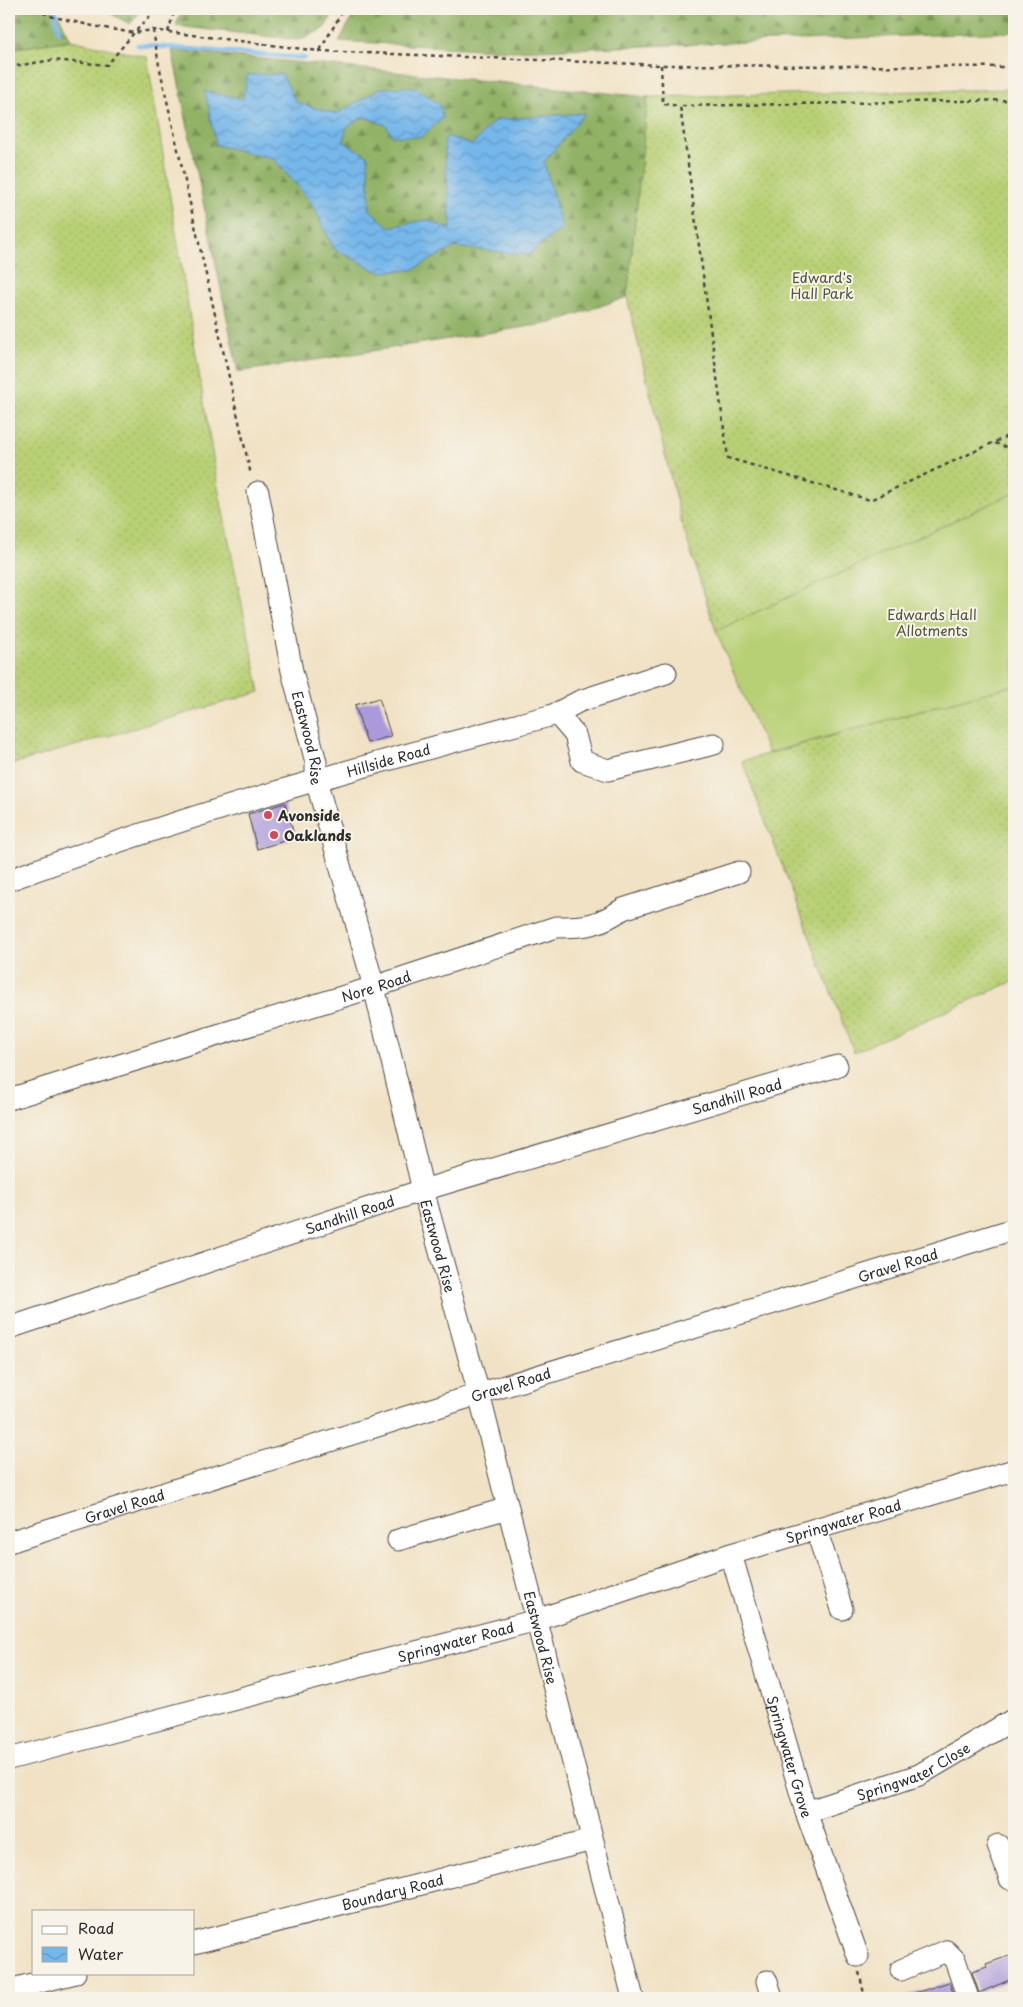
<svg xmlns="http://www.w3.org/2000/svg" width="1023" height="2007" font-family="'Playpen Sans',sans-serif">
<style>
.grass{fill:url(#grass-dots);stroke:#727e50}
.forest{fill:url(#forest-firs);stroke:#5e6e48}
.garden{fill:#b8d075;stroke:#727e50}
.water{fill:url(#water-waves);stroke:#50718b}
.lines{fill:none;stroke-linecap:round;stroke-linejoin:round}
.stream{stroke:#76b7eb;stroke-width:4.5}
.building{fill:#aa9adb}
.minor-casing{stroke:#494642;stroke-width:23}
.path{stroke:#494642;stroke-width:2.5;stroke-dasharray:4 4;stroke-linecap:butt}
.minor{stroke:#fff;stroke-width:21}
.poi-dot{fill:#d1495b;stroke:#f7f3e8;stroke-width:2}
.labels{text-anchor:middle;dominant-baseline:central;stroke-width:4;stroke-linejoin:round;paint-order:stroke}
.park-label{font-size:14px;fill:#4e543e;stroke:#f7f3e8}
.street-label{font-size:14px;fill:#2b2b2b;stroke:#f7f3e8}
.poi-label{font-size:14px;font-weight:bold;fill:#2b2b2b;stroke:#f7f3e8;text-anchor:start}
</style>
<defs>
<pattern id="grass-dots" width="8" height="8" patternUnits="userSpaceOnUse" patternTransform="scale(1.25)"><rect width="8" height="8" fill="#b8d075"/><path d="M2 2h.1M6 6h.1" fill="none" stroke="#9eb365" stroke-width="1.8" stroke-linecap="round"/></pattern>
<pattern id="forest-firs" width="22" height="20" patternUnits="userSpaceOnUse" patternTransform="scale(1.25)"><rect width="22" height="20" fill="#92b266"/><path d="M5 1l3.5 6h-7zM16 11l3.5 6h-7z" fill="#779154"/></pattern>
<pattern id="water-waves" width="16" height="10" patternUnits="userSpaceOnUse" patternTransform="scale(1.25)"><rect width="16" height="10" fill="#76b7eb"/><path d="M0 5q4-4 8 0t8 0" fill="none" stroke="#6195bf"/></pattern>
</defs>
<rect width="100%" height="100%" fill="#f7f3e8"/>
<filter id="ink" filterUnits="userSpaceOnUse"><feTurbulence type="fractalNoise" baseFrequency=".02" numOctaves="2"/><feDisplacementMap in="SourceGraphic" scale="10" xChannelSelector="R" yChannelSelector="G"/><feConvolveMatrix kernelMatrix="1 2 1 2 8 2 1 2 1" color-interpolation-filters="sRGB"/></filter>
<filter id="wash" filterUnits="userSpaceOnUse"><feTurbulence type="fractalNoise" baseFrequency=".0096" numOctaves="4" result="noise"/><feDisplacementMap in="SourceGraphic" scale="20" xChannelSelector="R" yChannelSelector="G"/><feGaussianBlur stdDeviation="1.12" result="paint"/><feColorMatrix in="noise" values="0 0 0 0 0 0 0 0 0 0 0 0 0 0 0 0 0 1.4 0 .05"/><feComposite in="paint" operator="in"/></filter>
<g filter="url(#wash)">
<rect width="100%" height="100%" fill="#f1e2c5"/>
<path class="grass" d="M71 40 147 57 218 488 260 692 9 765V49Z
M1014 89V493L716 631 682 524 627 297 648 97Z
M1014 685V981L854 1052 742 761Z"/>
<path class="forest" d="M9 9H56L71 40 9 49Z
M102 9H143L130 24Z
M182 9H336L324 29 299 40 176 26Z
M357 9H1014V32L512 51 339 41Z
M172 50 648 97 627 297 551 323 238 372Z"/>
<path class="garden" d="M1014 493V685L768 753 716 631Z"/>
<path class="water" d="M282 74 296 102 336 114 381 88 416 87 440 105 443 118 421 137 392 136 386 125 363 117 346 128 344 142 368 156 370 210 389 227 426 220 451 229 444 142 447 136 472 145 495 120 585 113 544 162 562 228 528 255 455 247 412 270 379 272 334 249 312 203 274 159 216 145 205 91 243 99 247 75Z"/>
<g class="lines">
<path class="stream" d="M55 9 59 32
M138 45 305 58"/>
</g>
<g id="blocks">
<path class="building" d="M379 698 391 736 367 743 355 705Z
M285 803 295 838 257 849 248 814Z
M1014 1954V1978L979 1993 972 1972 987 1967 986 1964Z
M949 1982 955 1998H906V1996Z"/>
</g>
</g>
<g filter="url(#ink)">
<use href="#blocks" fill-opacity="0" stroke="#494642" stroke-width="1"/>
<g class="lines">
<g class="minor-casing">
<g id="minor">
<path id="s1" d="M258 492 292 671 316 762V780L374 987 423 1190 479 1394 633 1998"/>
<path d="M555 714 580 701 666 673"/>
<path id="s2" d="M9 880C188 814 372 763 557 714L575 735 582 761 608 770 714 744"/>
<path id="s3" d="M9 1099 374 987 556 927C586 927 597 926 623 909L739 872"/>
<path id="s4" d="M9 1328 423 1190 837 1066"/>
<path d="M816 1529 842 1609"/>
<path d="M398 1540 508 1508"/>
<path id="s5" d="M9 1542 479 1394 1014 1229"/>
<path id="s6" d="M731 1554 806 1812 858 1956"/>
<path id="s7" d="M9 1759 537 1620 731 1554 1014 1470"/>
<path id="s8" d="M806 1812 919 1775 1014 1719"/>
<path d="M998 1845 1010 1879 1014 1877"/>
<path id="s9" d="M194 1943 592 1840"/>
<path d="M901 1970 946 1951 955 1960 968 1998"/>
<path d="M767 1981 772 1998"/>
<path d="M9 1990 75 1973"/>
</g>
</g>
<path class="path" d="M36 9 50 16 93 26 134 33 153 30 319 51 661 65 1014 67
M153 30 159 65 251 475
M168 32 175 9
M320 50 344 9
M661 65 663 104 680 106
M9 67 53 60 107 65 134 33 157 9
M1014 100 680 106 728 458 870 500 1014 433
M995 443 1014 450
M859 1972 865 1998"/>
<use href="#minor" class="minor"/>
</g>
</g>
<g class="poi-dot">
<circle cx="268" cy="815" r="5"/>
<circle cx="274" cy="835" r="5"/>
</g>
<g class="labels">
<g class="park-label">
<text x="822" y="277">Edward's<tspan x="822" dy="16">Hall Park</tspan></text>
<text x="932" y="614">Edwards Hall<tspan x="932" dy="16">Allotments</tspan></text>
</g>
<g class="street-label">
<text stroke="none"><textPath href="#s1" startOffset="251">Eastwood Rise</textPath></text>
<text stroke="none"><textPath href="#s2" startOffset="398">Hillside Road</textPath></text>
<text stroke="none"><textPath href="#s3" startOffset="384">Nore Road</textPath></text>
<text stroke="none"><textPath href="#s4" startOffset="764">Sandhill Road</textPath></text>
<text stroke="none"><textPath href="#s4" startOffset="359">Sandhill Road</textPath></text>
<text stroke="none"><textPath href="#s1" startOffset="776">Eastwood Rise</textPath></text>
<text stroke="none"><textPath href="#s5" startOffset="931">Gravel Road</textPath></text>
<text stroke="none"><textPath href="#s5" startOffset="526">Gravel Road</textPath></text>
<text stroke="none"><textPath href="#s5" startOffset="121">Gravel Road</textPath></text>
<text stroke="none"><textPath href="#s7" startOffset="868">Springwater Road</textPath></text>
<text stroke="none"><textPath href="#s1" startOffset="1181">Eastwood Rise</textPath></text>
<text stroke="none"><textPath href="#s7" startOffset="462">Springwater Road</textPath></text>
<text stroke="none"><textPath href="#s6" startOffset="211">Springwater Grove</textPath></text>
<text stroke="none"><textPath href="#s8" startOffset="115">Springwater Close</textPath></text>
<text stroke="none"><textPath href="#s9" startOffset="205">Boundary Road</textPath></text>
</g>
<g class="poi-label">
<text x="278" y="815">Avonside</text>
<text x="284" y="835">Oaklands</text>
</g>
</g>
<rect width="1023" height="2007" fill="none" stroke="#f7f3e8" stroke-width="30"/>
<rect x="32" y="1910" width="162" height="65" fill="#f7f3e8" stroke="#a5a39c"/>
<rect x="42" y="1926" width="25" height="8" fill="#ffffff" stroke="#a5a39c"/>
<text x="78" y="1934" font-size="15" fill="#2b2b2b">Road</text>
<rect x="42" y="1947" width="25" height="15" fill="url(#water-waves)" stroke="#a5a39c"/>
<text x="78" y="1960" font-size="15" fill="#2b2b2b">Water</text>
</svg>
